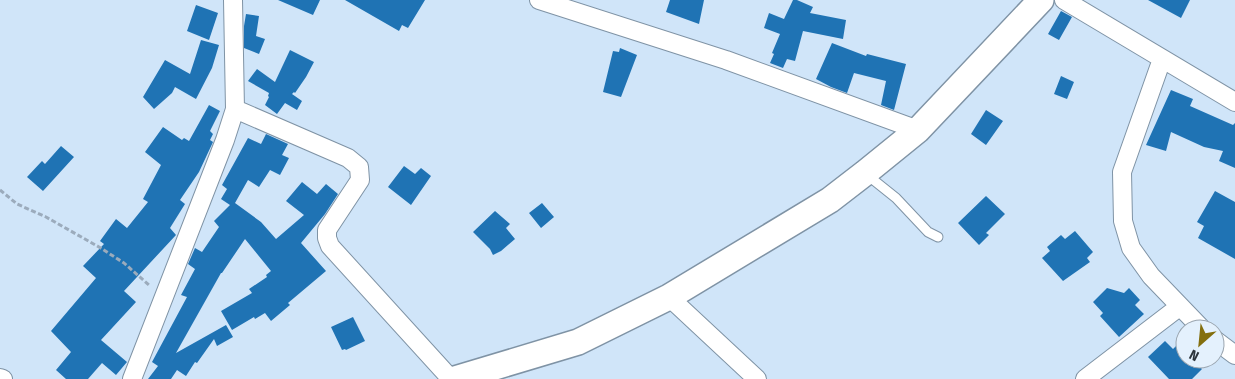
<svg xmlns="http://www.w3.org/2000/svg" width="1235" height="379" font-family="'Fira Sans Condensed',sans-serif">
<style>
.building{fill:#1f73b4}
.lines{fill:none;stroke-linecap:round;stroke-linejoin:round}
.lane-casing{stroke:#7f93a5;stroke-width:11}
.street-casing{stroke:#7f93a5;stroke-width:20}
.secondary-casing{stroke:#7f93a5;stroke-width:28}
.path{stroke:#9babbc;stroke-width:3;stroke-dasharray:5 2.5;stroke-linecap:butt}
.lane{stroke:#fff;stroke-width:9}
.street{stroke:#fff;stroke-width:18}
.secondary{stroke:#fff;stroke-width:25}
</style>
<rect width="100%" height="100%" fill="#d0e5f9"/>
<path class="building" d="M278 0H320L313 15Z
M345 0H425L408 28 402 25 399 31Z
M670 0H704L699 24 666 12Z
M793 0H797L813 7 810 13 846 20 843 39 803 31 795 61 787 59 783 68 770 63 774 54 772 53 780 34 764 28 769 13 784 19Z
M1148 0H1190L1181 18Z
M196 5 218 13 209 40 187 31Z
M1061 11 1072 17 1059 40 1048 34Z
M246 14 259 16 256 36 265 39 259 54 244 48V26Z
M201 40 219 45 212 68 196 99 175 87 172 93 154 109 143 97 165 60 190 74Z
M832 43 866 56 867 54 906 64 894 110 881 105 886 81 854 73 847 93 831 87 816 79Z
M620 48 637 55 621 97 603 92 613 51 619 52Z
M290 50 314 62 306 77 295 93 294 92 292 94 302 101 297 110 285 103 277 114 265 105 269 97 268 96 269 93 248 81 257 69 275 82Z
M1061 76 1074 82 1067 99 1054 94Z
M1171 90 1193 99 1190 106 1233 125 1235 123V168L1219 161 1223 151 1204 147 1171 132 1166 151 1146 145Z
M209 105 220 111 210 131 213 134 210 140 213 142 199 172 180 200 185 204 170 228 176 235 124 291 136 302 101 340 127 362 116 375 102 363 88 379H66L56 370 71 352 51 331 96 278 83 266 104 244 100 241 116 219 127 228 148 202 143 199 161 165 145 152 163 127 182 140 184 138 189 141Z
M986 110 1003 121 986 145 971 134Z
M266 134 288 144 282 155 289 158 280 175 270 170 259 187 248 180 235 203 261 222 276 239 304 215 286 201 302 182 317 194 326 184 338 194 325 214 301 243 326 271 288 303 290 305 271 321 265 313 255 319 254 317 232 330 221 311 252 293 249 289 267 277 266 275 271 271 245 239 222 273H221L176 353 226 325 233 337 217 346 214 339 197 363 195 362 186 376 177 370 171 379H148L158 366 152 362 187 297 181 295 195 269 188 264 195 248 202 252 219 227 214 221 230 205 221 199 227 189 222 185 248 138 261 144Z
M61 146 74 157 43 191 27 177 42 161 45 164Z
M404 166 415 174 421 168 431 176 411 205 388 187Z
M1215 191 1235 202V259L1198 238 1204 226 1197 222Z
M986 196 1005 214 986 233 989 235 979 245 958 223Z
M542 203 554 217 541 228 529 213Z
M495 211 510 224 506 228 515 239 501 251 493 255 490 249 473 232Z
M1075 231 1093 252 1087 258 1090 262 1063 281 1042 258 1050 251 1047 247 1061 235 1065 239Z
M1107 288 1124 293 1129 288 1140 300 1135 305 1144 314 1119 337 1100 316 1103 313 1093 302Z
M353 317 365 341 346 350 345 349 342 350 331 327Z
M1165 341 1173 349 1178 344 1185 352V359H1192L1202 369 1192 379H1169L1148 357Z"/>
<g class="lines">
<g class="lane-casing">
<path id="lane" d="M866 174 896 198 928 232 938 237"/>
</g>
<g class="street-casing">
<path id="street" d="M539 0 726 60 918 130
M1064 0 1235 102
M1162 59 1122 172 1123 221 1131 248 1151 276 1202 329
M235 109 348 158 359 167 360 180 327 230V238L330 246 451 379
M669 297 757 379
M1215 340 1235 355
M0 378 3 379
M132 379 225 140 235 109 233 0
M1085 379 1179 307"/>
</g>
<g class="secondary-casing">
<path id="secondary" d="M455 379 578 342 669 297 830 200 865 173 918 130 1041 0"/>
</g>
<path class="path" d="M0 190 17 204 46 217 99 247 124 263 150 286"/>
<use href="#lane" class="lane"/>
<use href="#street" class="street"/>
<use href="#secondary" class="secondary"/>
</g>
<g transform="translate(1200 344) rotate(207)"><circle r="24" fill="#e4f1fd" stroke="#9aa5af"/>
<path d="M0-4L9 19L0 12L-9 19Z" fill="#836f0e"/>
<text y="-8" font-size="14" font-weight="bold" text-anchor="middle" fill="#2b333b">N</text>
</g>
</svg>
